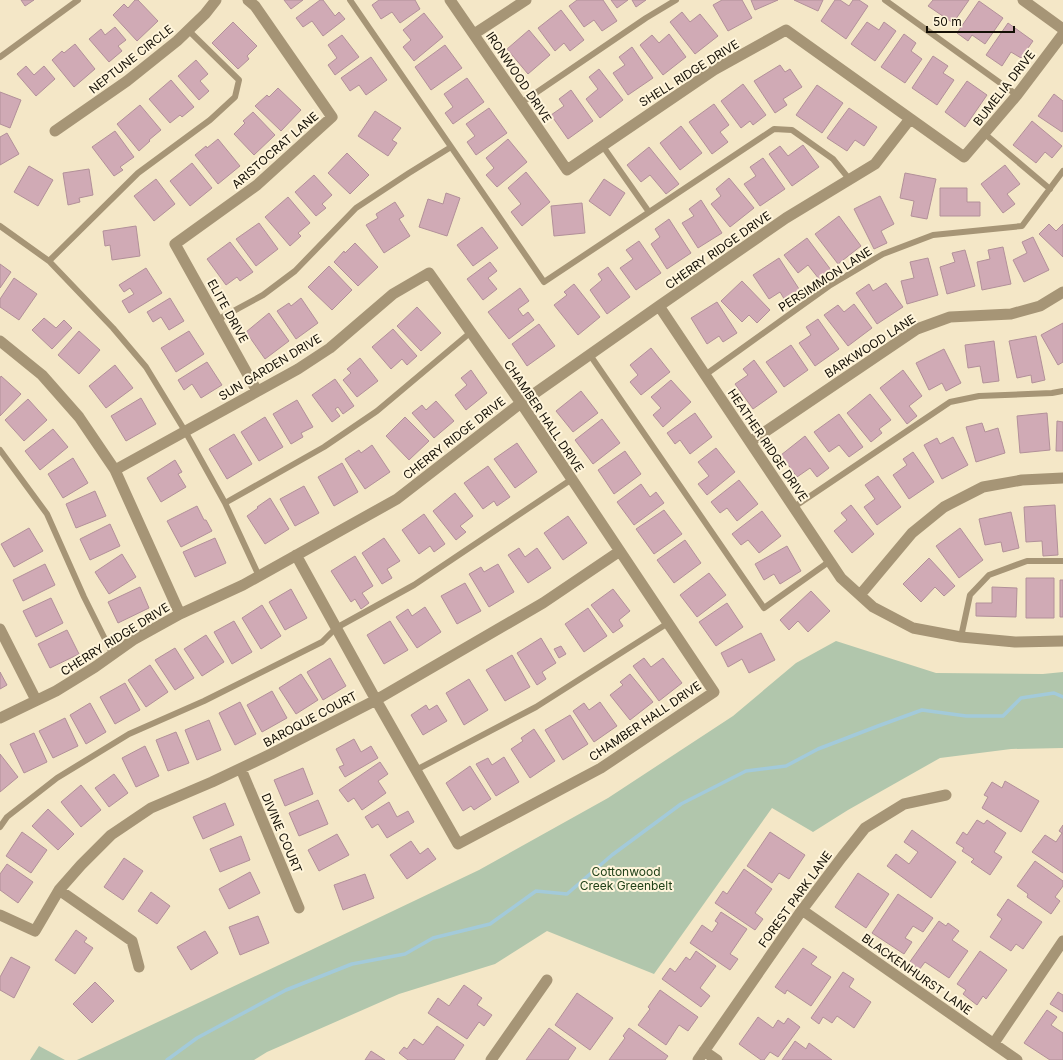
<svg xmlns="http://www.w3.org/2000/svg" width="1063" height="1060" font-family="Inter,sans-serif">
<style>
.green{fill:#b1c6ac}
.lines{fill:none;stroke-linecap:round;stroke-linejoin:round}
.stream{stroke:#a3cada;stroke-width:3.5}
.building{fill:#d0aab5;stroke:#b29099}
.service{stroke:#a69576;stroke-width:6}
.minor{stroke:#a69576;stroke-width:11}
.labels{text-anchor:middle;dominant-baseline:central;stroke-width:4;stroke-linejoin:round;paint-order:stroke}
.street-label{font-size:12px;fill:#140f05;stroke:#fff5db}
.park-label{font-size:12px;fill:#1f4017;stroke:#fff5db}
</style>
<rect width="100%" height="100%" fill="#f4e7c7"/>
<path class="green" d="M836 641 936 673 1043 674 1063 672V748L1011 749 940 758 848 810 813 832 772 808 654 974 547 931 495 964 399 994 267 1052 254 1060H77L311 950 479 870 608 798 733 716 796 663Z
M39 1046 65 1060H30Z"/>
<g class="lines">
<path class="stream" d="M167 1060 197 1038 286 990 352 964 405 954 433 938 490 924 536 891 567 894 612 855 681 804 746 771 786 766 818 749 878 726 922 710 966 716H1003L1021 698 1054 693 1063 697"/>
</g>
<path class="building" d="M21 0H34L25 6Z
M135 0H138L158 21 137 41 113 15 124 4 128 8Z
M284 0H303L291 9Z
M320 0H323L335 16 339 12 345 19 323 36 312 21 303 27 296 18Z
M379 0H415L420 9 400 23 392 12 381 19 372 5Z
M577 0H603L617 21 602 31 594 20 584 27 569 6Z
M611 0H628L617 8Z
M632 0H646L636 7Z
M722 0H742L752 18 728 31 713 5Z
M751 0H778L755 10Z
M794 0H823L818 11Z
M835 0H840L849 6 853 0H859L868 6 846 39 821 21Z
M933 0H969L953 23 928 6Z
M979 1 1003 18 985 44 972 35 968 41 957 33Z
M561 10 584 40 570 51 564 43 555 51 538 28Z
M682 12 690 22 700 14 718 36 695 54 670 22Z
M424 13 443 37 414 61 403 47 411 40 403 30Z
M233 22 257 46 247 56 249 59 238 69 212 43Z
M867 22 879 30 884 22 896 31 875 61 851 44Z
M1008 23 1033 41 1021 58 1011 52 1002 66 986 55Z
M115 27 126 40 118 46 122 51 109 62 89 39 101 29 105 35Z
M529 30 550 55 528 74 507 49Z
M669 34 686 57 663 75 640 45 652 35 659 43Z
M904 34 916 43 911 51 922 59 905 83 881 67Z
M342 35 359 57 335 75 328 65 337 58 328 45Z
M75 44 95 69 74 87 52 60 62 51 64 53Z
M445 45 462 68 431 90 415 67Z
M632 47 653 78 628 95 613 73 625 65 619 57Z
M933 56 948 66 943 73 954 80 937 105 912 88Z
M371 57 387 80 366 95 359 85 350 91 341 78Z
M196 60 208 74 200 81 209 91 199 100 178 76Z
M780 65 785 72 790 69 802 87 783 99 787 105 775 113 754 81Z
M26 66 34 75 44 66 55 79 36 96 17 74Z
M599 69 623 100 600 118 586 99 598 89 589 77Z
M467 78 484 102 453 124 445 113 453 107 444 94Z
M171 80 194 107 182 117 180 115 170 123 149 99Z
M967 81 987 95 965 127 945 112Z
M743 84 766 115 753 125 750 121 741 128 721 101Z
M817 85 843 103 822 133 796 115Z
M278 88 301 110 281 131 255 106 267 95 269 97Z
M571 90 593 121 568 139 551 115 564 106 559 99Z
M0 92 21 100 10 128 0 124Z
M1054 94 1063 101V130L1062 132 1038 116Z
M714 104 729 125 720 132 728 142 712 154 689 122Z
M140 105 161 130 149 140 150 141 139 151 117 124Z
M489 108 507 133 476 155 467 142 475 136 466 124Z
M849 108 877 127 864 146 855 140 847 151 827 138Z
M375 111 401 128 392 140 397 143 388 156 358 136Z
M253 112 275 135 254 155 234 134 245 123 243 121Z
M1032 121 1062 146 1052 158 1045 152 1036 163 1013 145Z
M681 126 702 153 680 170 660 143Z
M115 131 134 157 120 167 123 170 114 176 92 147Z
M7 133 19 154 0 165V137Z
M218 139 240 166 218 184 195 155 206 146 207 148Z
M508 139 527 162 497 187 486 175 494 168 486 158Z
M803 145 819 167 792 186 769 154 780 146 788 156Z
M649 147 679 184 666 194 650 175 641 182 627 165Z
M347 153 369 175 350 194 328 173Z
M763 158 785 189 760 206 744 184 756 176 750 167Z
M192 163 212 188 190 206 170 181Z
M1005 165 1020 184 1007 194 1015 204 1003 213 981 184Z
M29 166 53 180 38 206 14 192Z
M89 169 93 195 79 198 80 202 68 205 63 173Z
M526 172 550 202 522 226 511 212 521 204 508 188Z
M905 173 936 179 927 219 911 216 914 201 900 198Z
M314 175 332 195 322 204 326 208 316 216 295 192Z
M729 178 754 208 730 227 711 204 721 196 716 189Z
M156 179 175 204 154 221 134 196Z
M604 179 625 193 610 216 589 201Z
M940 188H967V202H980V216H940Z
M446 193 460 198 447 236 419 227 428 199 443 204Z
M880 196 894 224 881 231 887 243 874 249 854 209Z
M288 197 310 223 298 233 301 236 290 246 265 217Z
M701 200 722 233 698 248 682 223 694 216 689 209Z
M395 202 404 216 399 219 410 236 384 253 366 225 378 218 376 214Z
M582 203 585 233 554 236 551 206Z
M839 216 861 246 838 264 815 234Z
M669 219 691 253 667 269 651 244 660 237 655 229Z
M259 223 278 249 256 266 236 239Z
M1049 224 1056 231 1063 224V257L1039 234Z
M136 226 140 256 112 260 110 245 105 246 103 231Z
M482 227 498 248 473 266 457 245Z
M1033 237 1049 270 1024 282 1013 260 1027 253 1022 242Z
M807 238 831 270 819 279 808 265 798 273 784 255Z
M639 241 661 273 636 290 620 268 633 259 626 250Z
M230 242 253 272 240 281 237 277 226 285 207 259Z
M355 243 378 267 358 286 334 262 344 251 345 253Z
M1003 247 1011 284 982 290 977 262 990 259 988 250Z
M965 250 975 286 947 294 940 267 955 262 952 253Z
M779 258 801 292 786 302 780 292 769 299 753 275Z
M928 258 938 295 907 304 901 281 914 278 910 262Z
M490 262 497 271 488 278 497 289 483 300 467 279Z
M0 264 11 272 0 288Z
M329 266 352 290 332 310 308 287Z
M608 267 630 297 607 314 590 290 602 280 598 274Z
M146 268 162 293 129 313 122 301 134 294 130 288 124 292 119 285Z
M14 278 37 294 19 320 0 307V299Z
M742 281 770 310 757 323 749 315 742 322 721 301Z
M886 283 903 307 877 324 856 293 869 284 873 291Z
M574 284 600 317 578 335 554 305 567 295 564 292Z
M520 288 529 301 518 309 523 316 528 312 534 320 509 339 488 312Z
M170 298 184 321 169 330 161 317 153 322 147 312Z
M301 298 318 323 296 339 277 311 289 303 291 306Z
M717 302 737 333 723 342 719 336 707 344 691 318Z
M854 304 872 328 848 346 824 315 838 305 844 312Z
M417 307 441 333 421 351 397 326Z
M269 313 289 341 265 359 246 332Z
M44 318 56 328 64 320 72 328 52 349 32 330Z
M818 319 839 349 815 366 799 343 811 335 806 327Z
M1063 323V362L1058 365 1041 335Z
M539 324 555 346 527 366 512 344Z
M393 329 417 356 407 365 402 359 391 369 372 347Z
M79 331 100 350 79 374 58 355Z
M189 331 204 354 176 372 161 348Z
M1036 336 1045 380 1032 383 1031 375 1017 378 1009 341Z
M994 341 999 381 983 383 980 366 968 368 965 345Z
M791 345 808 370 784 387 766 362Z
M651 348 670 372 641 395 630 382 638 375 630 365Z
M944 349 961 383 946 391 942 383 929 390 916 363Z
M360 358 378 381 357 397 343 380 351 373 347 369Z
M754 360 777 392 753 409 735 384 748 375 743 369Z
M207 362 222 385 201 398 192 384 184 390 178 380Z
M115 365 133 388 106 408 89 386Z
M471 370 487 393 466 410 455 395 467 385 461 378Z
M903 370 922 396 909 406 917 416 907 424 880 388Z
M1 376 21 394 0 416V378Z
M335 379 354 406 343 414 338 407 335 409 340 416 332 422 312 395Z
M671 380 691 402 663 427 653 415 661 408 651 397Z
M581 391 598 413 573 432 556 411Z
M870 394 891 420 879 429 882 433 871 442 847 413Z
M141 398 156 424 126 441 111 416Z
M28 399 47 420 24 441 5 420Z
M297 400 313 427 301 433 303 437 291 444 273 414Z
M436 401 454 421 434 438 412 413 422 405 426 410Z
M695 413 712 437 690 454 680 440 675 444 667 433Z
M1047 413 1050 450 1020 453 1017 416Z
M839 414 863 447 849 457 839 445 829 452 814 432Z
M265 417 283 447 259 461 241 432Z
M405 417 429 441 409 460 386 436Z
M602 419 620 443 593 464 575 440Z
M1057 421 1063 422V451H1056Z
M982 423 985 432 998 428 1005 453 976 462 966 427Z
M53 429 68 447 40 470 25 451Z
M234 434 252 464 227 479 209 449Z
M805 436 829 468 817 477 810 468 797 477 781 455Z
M953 437 968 465 942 479 924 445 937 438 940 444Z
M517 443 537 472 515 488 494 459Z
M372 445 390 472 365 489 345 459 359 450 361 453Z
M716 448 735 472 707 495 698 484 709 476 698 462Z
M625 451 641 474 614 494 598 470Z
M913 452 934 482 909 499 893 475 907 465 903 459Z
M73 458 88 483 63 498 48 474Z
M175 460 182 472 178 474 186 487 161 502 147 478Z
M342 463 358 492 334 506 318 477Z
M488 466 510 497 497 506 494 501 483 509 464 483Z
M878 476 901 507 877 525 864 507 875 499 865 485Z
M739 480 758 504 737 521 727 508 720 513 711 502Z
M641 484 650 497 656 492 664 503 634 525 617 502Z
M304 486 319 513 295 526 280 499Z
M95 491 106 516 76 528 66 504Z
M455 493 473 516 460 526 466 532 456 540 433 511Z
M270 498 289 529 265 544 247 516 258 508 257 507Z
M851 505 874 534 852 553 834 531 847 520 841 513Z
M1055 505 1058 555 1043 556 1042 541 1026 542 1024 507Z
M197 506 204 520H206L212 531 181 547 167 521Z
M664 510 682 534 654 554 636 529Z
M762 511 781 536 759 553 748 540 741 545 732 534Z
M1011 512 1019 548 1003 552 1001 542 985 545 979 519Z
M424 514 445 544 434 552 430 546 419 554 402 530Z
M568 516 587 543 563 560 544 533Z
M110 524 120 546 90 560 80 539Z
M29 528 43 551 14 567 1 544Z
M960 528 983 560 959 578 936 546Z
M215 538 226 563 195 577 183 552Z
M384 538 400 561 387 569 392 578 382 584 362 553Z
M685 540 701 563 674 583 657 560Z
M787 546 801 571 780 584 774 574 764 580 755 564Z
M519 548 525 557 537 548 551 568 528 583 508 555Z
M122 554 136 577 109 594 95 572Z
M355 556 373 586 362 593 369 603 361 609 355 599 351 602 331 571Z
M929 558 955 586 944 596 935 587 921 602 903 584Z
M45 564 55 585 23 601 13 580Z
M498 564 514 592 489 607 469 574 481 567 484 572Z
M709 573 726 595 697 617 680 595Z
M1026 578H1054V618H1026Z
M1060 580H1063V617H1060Z
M465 583 481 611 457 624 441 596Z
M140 587 149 608 118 623 108 602Z
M992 587 1017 588 1016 617 976 616V603H992Z
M291 589 307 618 285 630 269 602Z
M613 589 630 611 619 620 623 626 613 633 591 605Z
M811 591 830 611 808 632 798 621 789 630 780 620Z
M51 598 63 623 36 637 23 611Z
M727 603 743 627 716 646 699 622Z
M262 605 281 636 261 649 242 618Z
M425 607 441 632 417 648 396 617 408 609 412 616Z
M588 608 607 636 584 652 565 624Z
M234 621 252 652 232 664 214 632Z
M390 621 408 650 384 664 367 635Z
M67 630 79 654 50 668 38 644Z
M761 633 775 660 749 673 742 659 728 667 721 653Z
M206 635 224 662 202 676 184 649Z
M541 638 556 663 542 672 546 679 537 685 517 653Z
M561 646 566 654 559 658 554 649Z
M175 648 194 678 175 690 155 660Z
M512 655 530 687 505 701 486 670Z
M330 658 346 686 323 700 307 672Z
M644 658 651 667 663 658 682 683 659 701 633 666Z
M150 665 168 692 146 707 128 680Z
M0 672 7 685 0 689Z
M301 674 318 700 296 714 279 688Z
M630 674 653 702 630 720 610 695 623 685 620 682Z
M469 679 488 710 464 725 446 693Z
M125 683 140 710 115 724 100 697Z
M272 691 287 718 262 732 247 705Z
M240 702 256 734 235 745 219 713Z
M600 702 617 726 594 742 573 711 584 703 589 710Z
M90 703 106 732 86 744 70 715Z
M426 705 429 710 437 705 447 721 423 735 411 715Z
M570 715 588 744 563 760 545 730Z
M65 718 78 746 53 758 39 731Z
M209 720 221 750 197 760 185 730Z
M534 729 555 761 530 778 511 749 523 741 521 738Z
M176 732 189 763 168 771 156 740Z
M34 733 47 762 24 773 10 744Z
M354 739 361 752 371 746 378 758 345 777 339 767 344 765 336 749Z
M145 746 159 776 136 787 122 758Z
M0 754 18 777 0 792Z
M504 757 519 782 496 796 476 764 488 758 492 765Z
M380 762 388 774 378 781 386 793 362 810 354 798 348 802 339 790Z
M470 766 491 799 474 810 471 806 463 811 446 783Z
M303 768 313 794 285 806 274 780Z
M114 774 128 793 109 807 95 788Z
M1005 781 1039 801 1021 832 982 808 988 797 984 795 992 782 1002 788Z
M81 785 101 810 81 827 61 802Z
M318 800 328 824 299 836 289 813Z
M389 802 397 817 408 811 414 822 387 838 378 824 372 828 365 817Z
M225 803 234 825 203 839 193 817Z
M48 809 74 834 58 850 32 826Z
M977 820 984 824 987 820 1006 833 994 852 1002 857 990 875 971 862 974 859 962 851 964 848 956 843 963 832 967 835Z
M1063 825V873L1032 852 1045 835 1056 842 1062 833 1059 831Z
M912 830 956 862 931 898 887 866 896 854 909 864 918 852 904 842Z
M22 832 47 850 31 873 6 856Z
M770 832 805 855 789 879 779 873 772 883 747 866Z
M337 834 349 855 319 871 308 850Z
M241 836 250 860 220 872 210 849Z
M411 841 420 854 428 848 436 859 407 879 390 855Z
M124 858 143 871 123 900 104 887Z
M1035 861 1063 881V886L1055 897 1060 901 1051 914 1027 897 1028 894 1017 886Z
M7 864 33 882 18 903 0 890V874Z
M744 869 772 889 755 913 763 919 755 930 715 903 723 891 727 894Z
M250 872 260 893 229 909 219 889Z
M858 873 889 894 866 928 835 907Z
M365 874 374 898 343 910 334 885Z
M151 892 170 906 157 924 138 911Z
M898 894 933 918 923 932 913 926 905 938 912 942 904 954 872 933Z
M1008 899 1042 922 1023 949 1016 944 1011 951 990 937 1002 919 997 915Z
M721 912 747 929 730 954 738 959 730 970 690 943 702 925 712 932 718 923 715 921Z
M258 916 269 943 240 955 229 927Z
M939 921 946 926 948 923 959 931 952 940 968 951 949 978 925 962 919 970 909 963Z
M76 930 87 938 84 942 93 948 75 974 55 960Z
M205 931 218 953 191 970 177 947Z
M803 948 817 957 811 964 831 977 811 1006 787 990 785 994 775 987Z
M696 951 716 966 700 988 710 996 701 1007 662 979 670 968 675 972 686 957 690 960Z
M980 951 1007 970 986 999 983 996 977 1005 963 994 966 990 957 984Z
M11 957 30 967 14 998 0 990V977Z
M843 972 854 979 849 987 871 1002 854 1028 837 1016 832 1023 823 1017 819 1024 811 1018Z
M95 982 114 1001 92 1023 73 1004Z
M464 985 482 998 477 1005 492 1015 484 1026 479 1022 467 1039 428 1013 438 998 449 1006Z
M660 990 698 1017 688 1031 679 1025 666 1045 638 1025 650 1009 648 1007Z
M1058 992 1063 995V1012L1050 1004Z
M577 993 613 1018 590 1050 555 1025Z
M1047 1010 1057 1017 1051 1025 1063 1033V1060H1050L1024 1043Z
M758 1017 773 1028 778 1020 784 1024 788 1018 800 1027 778 1057 770 1052 764 1060H761L739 1044Z
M437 1026 464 1045 454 1060H408L399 1053 404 1047 407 1049 414 1039 423 1045Z
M549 1028 576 1048 568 1060H526Z
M629 1028 668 1056 665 1060H609L625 1038 623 1036Z
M795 1041 806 1049 809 1043 832 1060H782Z
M371 1051 385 1060H365Z"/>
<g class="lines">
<path class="service" d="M350 0 544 282 774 129 792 130 833 159 850 180
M885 0 1017 95
M0 57 78 0
M521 103 646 18 676 0
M985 134 1050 189
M602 145 649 212
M0 226 49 261 113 328 146 367 185 431 225 503 259 576
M49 261 138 173 210 120 235 97 239 80 188 30
M217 320 263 295 295 271 356 208 409 173 451 147
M590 355 764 608 830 561
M705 375 829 286 883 254 933 235 1022 226 1063 171
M0 450 47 514 84 597 113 655
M225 503 324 447 377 411 471 332
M794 507 950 402 979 396 1052 393 1063 391
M961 637 970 595 989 575 1027 561H1063
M416 770 536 707 668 623
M0 827 7 817 57 778 129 734 204 701 322 642 336 628 414 585 572 479"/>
<path class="minor" d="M248 0 255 6 332 117 257 185 175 244 257 391
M450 0 567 170 714 70 786 30 964 157 1017 95 1063 34
M1023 0 1063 29
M474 34 526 0
M55 131 127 81 177 41 205 14 216 0
M659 306 841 578 873 607 913 628 961 637 1015 642 1063 641
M0 341 42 375 79 417 115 470 180 614
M750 442 917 329 950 317 1011 314 1040 306 1063 292
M115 470 298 369 330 348 393 294 429 273 521 403 714 692 601 768 458 844 376 700 296 555
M860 595 912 533 944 507 983 487 1022 480 1063 478
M0 629 36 700
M0 718 56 691 95 667 133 640 180 614 243 585 397 499 521 403 659 306 786 218 875 164 910 119
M241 769 299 908
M59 890 132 941 139 967
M802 910 1017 1060
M0 915 35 931 59 890 81 865 111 835 151 808 212 782 271 754 376 700 543 603 620 551
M994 1043 1063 941
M704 1051 717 1060
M491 1060 547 980
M698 1060 802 910 842 857 865 828 904 804 946 795"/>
</g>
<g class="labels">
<g class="street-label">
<text transform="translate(131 59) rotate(-38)">NEPTUNE CIRCLE</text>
<text transform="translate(689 73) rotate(-32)">SHELL RIDGE DRIVE</text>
<text transform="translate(519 77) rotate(56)">IRONWOOD DRIVE</text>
<text transform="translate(1004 88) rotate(-52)">BUMELIA DRIVE</text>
<text transform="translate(275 150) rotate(-41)">ARISTOCRAT LANE</text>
<text transform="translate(718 250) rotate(-35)">CHERRY RIDGE DRIVE</text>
<text transform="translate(825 279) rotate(-33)">PERSIMMON LANE</text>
<text transform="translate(228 311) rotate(61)">ELITE DRIVE</text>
<text transform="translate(870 346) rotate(-33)">BARKWOOD LANE</text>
<text transform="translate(270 367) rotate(-31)">SUN GARDEN DRIVE</text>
<text transform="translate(544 416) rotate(56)">CHAMBER HALL DRIVE</text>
<text transform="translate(454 438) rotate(-38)">CHERRY RIDGE DRIVE</text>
<text transform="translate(768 445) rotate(56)">HEATHER RIDGE DRIVE</text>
<text transform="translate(115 639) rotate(-32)">CHERRY RIDGE DRIVE</text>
<text transform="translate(310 719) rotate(-28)">BAROQUE COURT</text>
<text transform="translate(645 721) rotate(-34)">CHAMBER HALL DRIVE</text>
<text transform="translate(282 833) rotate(67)">DIVINE COURT</text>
<text transform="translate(795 899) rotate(-54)">FOREST PARK LANE</text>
<text transform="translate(917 974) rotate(35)">BLACKENHURST LANE</text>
</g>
<g class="park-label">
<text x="626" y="871">Cottonwood<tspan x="626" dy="14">Creek Greenbelt</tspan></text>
</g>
</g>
<path d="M927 26v6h87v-6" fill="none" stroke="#140f05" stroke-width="2"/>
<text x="933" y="26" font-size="12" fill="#140f05" stroke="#fff5db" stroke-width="3" paint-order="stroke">50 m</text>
</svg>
